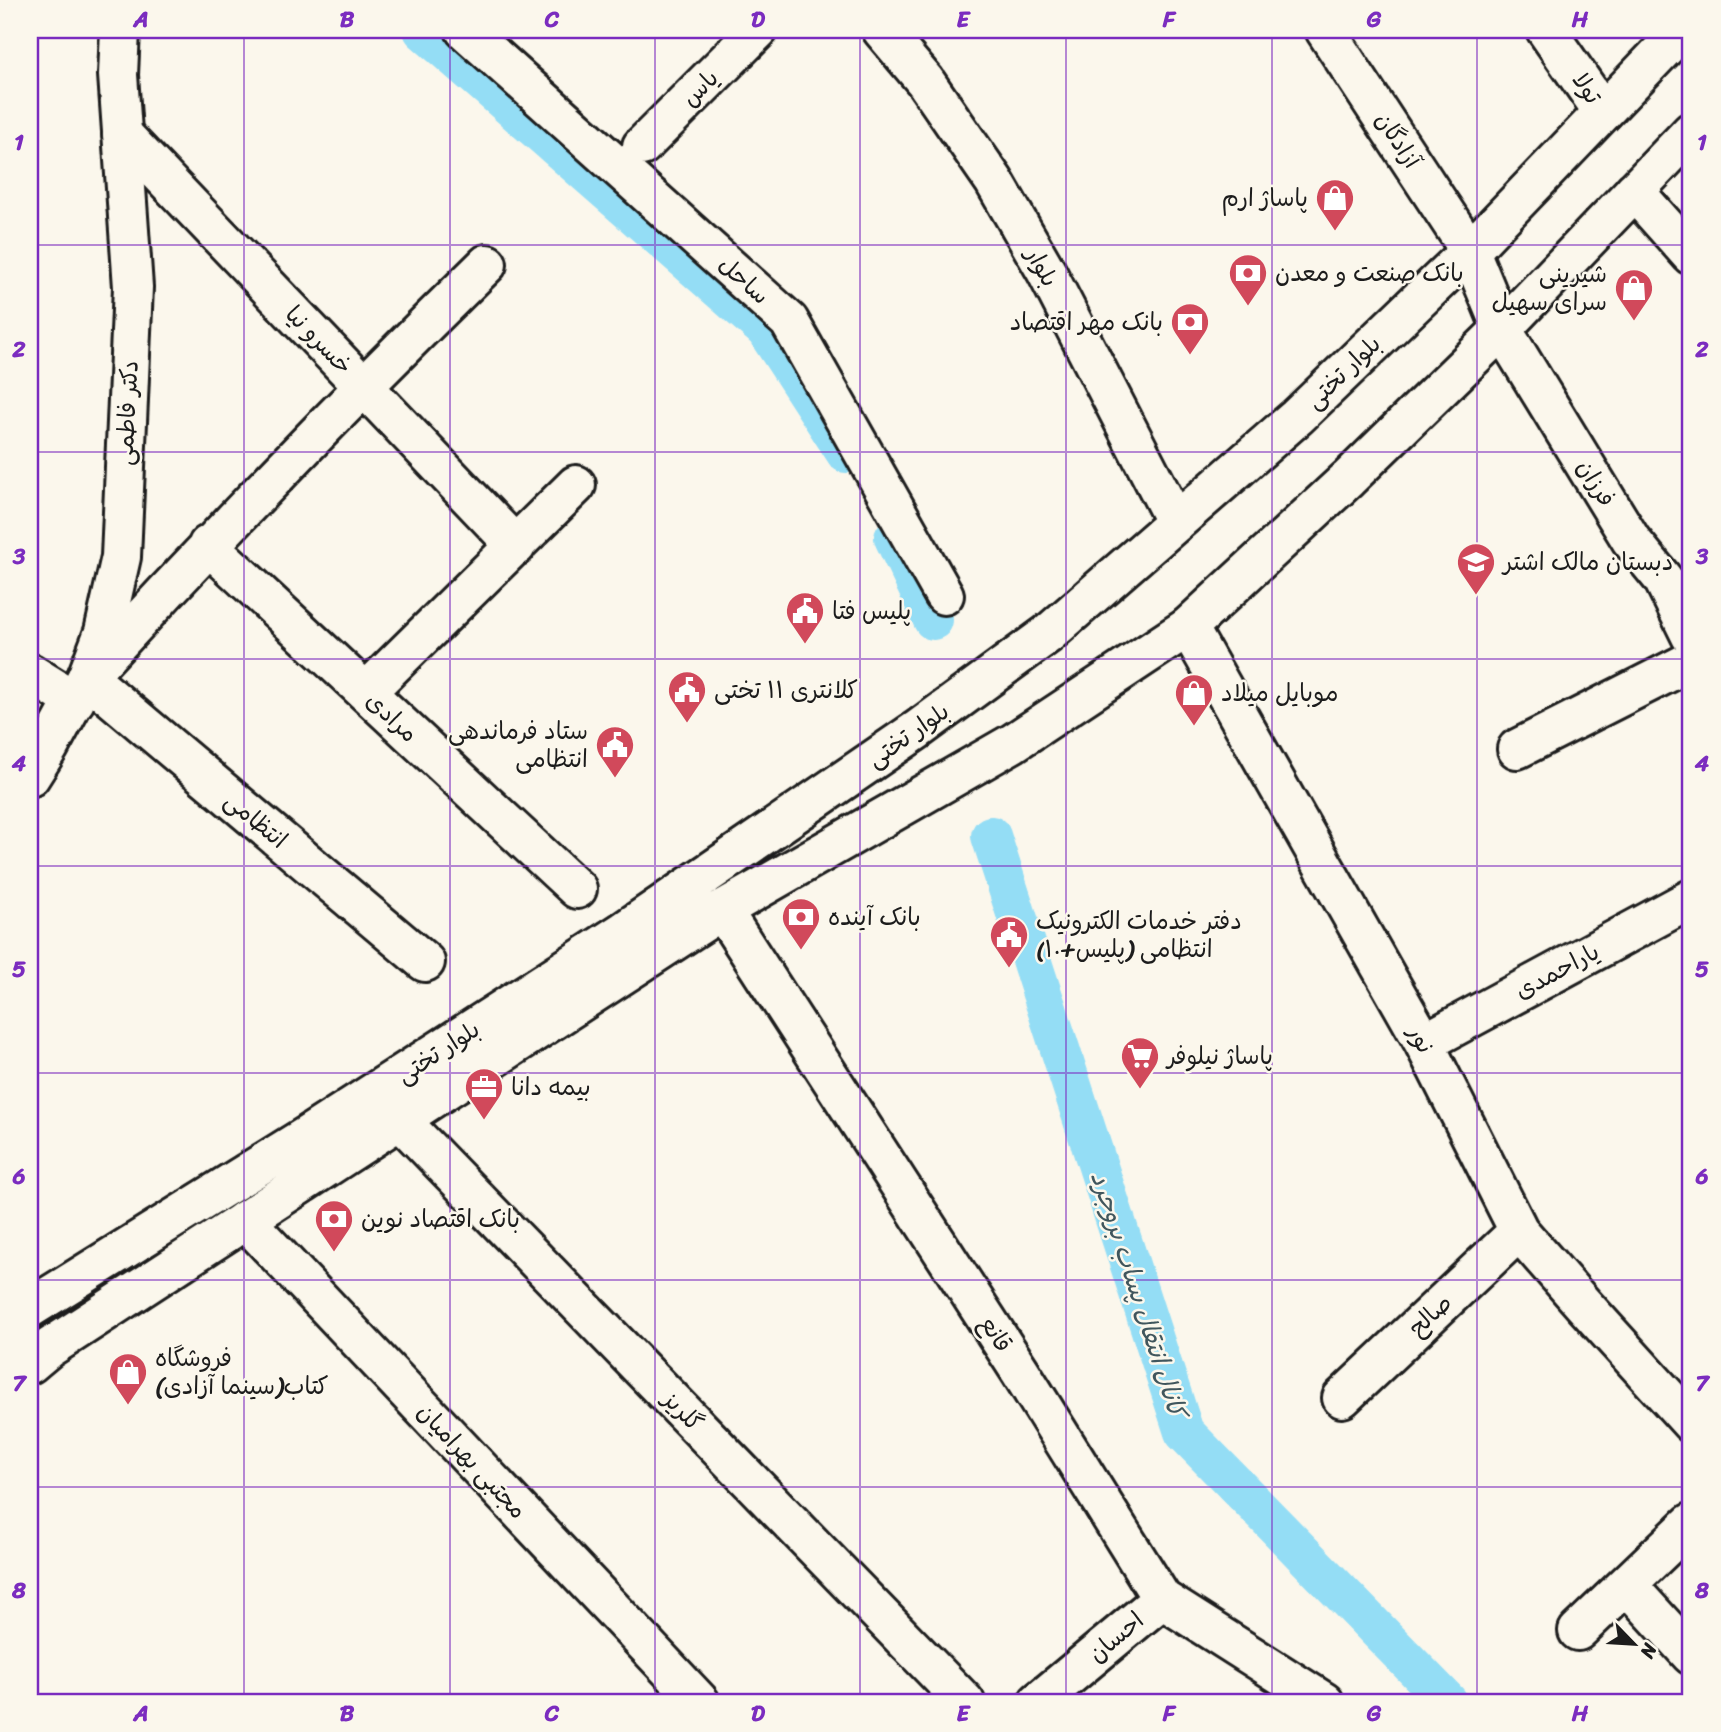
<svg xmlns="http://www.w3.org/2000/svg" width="1721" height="1732" font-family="Sriracha,'Playpen Sans Arabic',sans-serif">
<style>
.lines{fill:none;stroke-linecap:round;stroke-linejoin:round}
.canal{stroke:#94ddf5;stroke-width:40}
.minor-casing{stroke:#1c1c1c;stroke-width:44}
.tertiary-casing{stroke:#1c1c1c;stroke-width:44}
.secondary-casing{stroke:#1c1c1c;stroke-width:44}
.minor{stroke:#fbf7ec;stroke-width:38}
.tertiary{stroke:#fbf7ec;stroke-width:38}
.secondary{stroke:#fbf7ec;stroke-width:38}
.grid{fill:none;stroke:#7b2cbf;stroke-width:2;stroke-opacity:0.55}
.labels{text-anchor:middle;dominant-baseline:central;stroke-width:5;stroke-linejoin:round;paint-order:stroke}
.street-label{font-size:24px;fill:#1c1c1c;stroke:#fbf7ec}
.poi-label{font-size:24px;fill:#1c1c1c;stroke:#fbf7ec;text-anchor:start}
.water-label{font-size:26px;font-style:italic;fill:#40565d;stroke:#fbf7ec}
.neatline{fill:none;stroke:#7b2cbf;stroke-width:2.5}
.grid-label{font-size:23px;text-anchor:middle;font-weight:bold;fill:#7b2cbf}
</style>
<rect width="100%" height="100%" fill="#fbf7ec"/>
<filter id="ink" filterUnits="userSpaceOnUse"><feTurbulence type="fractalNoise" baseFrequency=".0143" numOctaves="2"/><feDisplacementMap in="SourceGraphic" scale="14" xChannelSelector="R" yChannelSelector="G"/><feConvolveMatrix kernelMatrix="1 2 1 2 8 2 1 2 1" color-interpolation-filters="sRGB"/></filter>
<g filter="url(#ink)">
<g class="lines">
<path class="canal" d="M423 30 766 330 846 453
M894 538 933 620
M991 836 1184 1432 1448 1702"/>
<g class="minor-casing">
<path id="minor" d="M465 30 789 321 944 595
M882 30 925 81 994 181 1046 271 1175 521
M1325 30 1470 251 1502 329 1631 540 1663 579 1691 636
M1546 30 1603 112
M122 134 516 546
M642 146 758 30
M1634 191 1691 255
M208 545 577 889
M1188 627 1424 1043 1519 1231 1583 1304 1691 1423
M30 673 75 701
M366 692 576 485
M1517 749 1691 661
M722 910 1020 1371 1162 1599 1324 1702
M425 962 87 677C217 535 350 398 487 264
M1424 1043 1691 899
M400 1120 965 1702
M245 1220 700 1702
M1342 1398 1519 1231
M1627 1585 1691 1655
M1578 1631 1691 1523
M1038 1702 1162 1599"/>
</g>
<g class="tertiary-casing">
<path id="tertiary" d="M30 777 49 747 87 677 104 632 121 557 133 287 118 75 120 30"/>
</g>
<g class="secondary-casing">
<path id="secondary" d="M30 1308 305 1137 624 931 917 730 1048 634 1297 417 1470 251 1682 30
M30 1364 49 1348 722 910 1013 743 1188 627 1348 479 1502 329 1691 132"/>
</g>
<use href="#minor" class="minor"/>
<use href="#tertiary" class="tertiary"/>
<use href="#secondary" class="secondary"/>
</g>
</g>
<path class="grid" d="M244 30V1702M450 30V1702M655 30V1702M860 30V1702M1066 30V1702M1272 30V1702M1477 30V1702M30 245H1691M30 452H1691M30 659H1691M30 866H1691M30 1073H1691M30 1280H1691M30 1487H1691"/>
<defs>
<g id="shop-pin" transform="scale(2.0125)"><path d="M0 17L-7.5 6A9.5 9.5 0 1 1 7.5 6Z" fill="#d1495b" stroke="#fbf7ec"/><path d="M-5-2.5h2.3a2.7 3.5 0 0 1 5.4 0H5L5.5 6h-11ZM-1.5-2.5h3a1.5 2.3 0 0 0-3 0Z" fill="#fff"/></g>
<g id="bank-pin" transform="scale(2.0125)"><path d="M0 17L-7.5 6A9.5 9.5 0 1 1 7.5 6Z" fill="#d1495b" stroke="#fbf7ec"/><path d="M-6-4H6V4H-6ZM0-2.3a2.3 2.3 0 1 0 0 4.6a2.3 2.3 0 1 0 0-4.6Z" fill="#fff"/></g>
<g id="school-pin" transform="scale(2.0125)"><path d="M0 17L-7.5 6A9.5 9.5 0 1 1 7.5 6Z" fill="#d1495b" stroke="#fbf7ec"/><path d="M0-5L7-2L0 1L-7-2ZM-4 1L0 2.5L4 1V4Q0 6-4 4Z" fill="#fff"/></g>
<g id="civic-pin" transform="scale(2.0125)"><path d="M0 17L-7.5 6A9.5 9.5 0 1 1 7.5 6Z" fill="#d1495b" stroke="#fbf7ec"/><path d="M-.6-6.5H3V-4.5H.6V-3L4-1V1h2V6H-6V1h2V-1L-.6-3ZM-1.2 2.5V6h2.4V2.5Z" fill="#fff"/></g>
<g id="supermarket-pin" transform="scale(2.0125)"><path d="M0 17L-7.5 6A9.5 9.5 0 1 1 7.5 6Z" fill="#d1495b" stroke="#fbf7ec"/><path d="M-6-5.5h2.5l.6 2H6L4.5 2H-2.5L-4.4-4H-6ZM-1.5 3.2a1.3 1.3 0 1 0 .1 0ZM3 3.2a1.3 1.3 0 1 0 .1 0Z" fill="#fff"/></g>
<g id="office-pin" transform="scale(2.0125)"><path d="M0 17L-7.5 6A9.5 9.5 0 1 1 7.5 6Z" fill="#d1495b" stroke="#fbf7ec"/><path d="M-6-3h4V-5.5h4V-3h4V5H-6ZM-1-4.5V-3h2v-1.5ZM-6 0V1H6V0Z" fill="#fff"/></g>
</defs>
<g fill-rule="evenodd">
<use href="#shop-pin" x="1335" y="198"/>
<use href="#bank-pin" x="1248" y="273"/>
<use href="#shop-pin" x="1634" y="288"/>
<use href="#bank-pin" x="1190" y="322"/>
<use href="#school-pin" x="1476" y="562"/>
<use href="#civic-pin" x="805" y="611"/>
<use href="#civic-pin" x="687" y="690"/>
<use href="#shop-pin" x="1194" y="693"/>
<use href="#civic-pin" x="615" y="745"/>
<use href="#bank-pin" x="801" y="917"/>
<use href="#civic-pin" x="1009" y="935"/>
<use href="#supermarket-pin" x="1140" y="1056"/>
<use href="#office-pin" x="484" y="1087"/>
<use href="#bank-pin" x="334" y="1219"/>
<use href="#shop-pin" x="128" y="1372"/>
</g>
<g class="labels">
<g class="street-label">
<text transform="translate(700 88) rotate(-45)">یاس</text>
<text transform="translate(1587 88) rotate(56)">تولا</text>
<text transform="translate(1398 140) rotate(57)">آزادگان</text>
<text transform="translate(1042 267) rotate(61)">بلوار</text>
<text transform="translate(744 280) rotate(42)">ساحل</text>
<text transform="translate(319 340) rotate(46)">خسرو نیا</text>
<text transform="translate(1343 372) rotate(-44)">بلوار تختی</text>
<text transform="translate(127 413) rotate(-87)">دکتر فاطمی</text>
<text transform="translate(1596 483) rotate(58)">فرزان</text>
<text transform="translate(392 717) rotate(43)">مرادی</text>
<text transform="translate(908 735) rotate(-35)">بلوار تختی</text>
<text transform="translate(256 820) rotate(40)">انتظامی</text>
<text transform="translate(1557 971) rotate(-28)">یاراحمدی</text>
<text transform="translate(1421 1039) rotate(61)">نور</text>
<text transform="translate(438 1052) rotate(-33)">بلوار تختی</text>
<text transform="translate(1430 1315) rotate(-43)">صالح</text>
<text transform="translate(996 1334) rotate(57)">قانع</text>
<text transform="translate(683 1411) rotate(46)">گلریز</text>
<text transform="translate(472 1461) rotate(47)">مجتبی بهرامیان</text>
<text transform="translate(1116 1637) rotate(-40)">احسان</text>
</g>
<g class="poi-label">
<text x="1308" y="198" text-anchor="end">پاساژ ارم</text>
<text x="1275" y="273">بانک صنعت و معدن</text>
<text x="1607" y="274" text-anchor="end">شیرینی<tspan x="1607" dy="28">سرای سهیل</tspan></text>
<text x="1163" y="322" text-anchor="end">بانک مهر اقتصاد</text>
<text x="1503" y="562">دبستان مالک اشتر</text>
<text x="832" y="611">پلیس فتا</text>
<text x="714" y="690">کلانتری ۱۱ تختی</text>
<text x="1221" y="693">موبایل میلاد</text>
<text x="588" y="731" text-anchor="end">ستاد فرماندهی<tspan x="588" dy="28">انتظامی</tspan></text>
<text x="828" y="917">بانک آینده</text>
<text x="1036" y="921">دفتر خدمات الکترونیک<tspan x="1036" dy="28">انتظامی (پلیس+۱۰)</tspan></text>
<text x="1167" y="1056">پاساژ نیلوفر</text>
<text x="511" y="1087">بیمه دانا</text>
<text x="361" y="1219">بانک اقتصاد نوین</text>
<text x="155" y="1358">فروشگاه<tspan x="155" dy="28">کتاب(سینما آزادی)</tspan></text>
</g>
<g class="water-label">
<text transform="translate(1139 1294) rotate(72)">کانال انتقال پساب بروجرد</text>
</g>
</g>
<rect width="1721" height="1732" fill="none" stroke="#fbf7ec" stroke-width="77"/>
<g transform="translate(1634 1644) rotate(115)" stroke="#fbf7ec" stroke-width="5" paint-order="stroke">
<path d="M0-5L12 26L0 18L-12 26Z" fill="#1c1c1c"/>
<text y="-10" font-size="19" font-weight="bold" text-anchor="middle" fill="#1c1c1c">N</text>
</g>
<rect x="38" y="38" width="1644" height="1656" class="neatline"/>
<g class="grid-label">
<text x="141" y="27">A</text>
<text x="347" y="27">B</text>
<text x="552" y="27">C</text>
<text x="758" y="27">D</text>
<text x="963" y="27">E</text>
<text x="1169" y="27">F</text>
<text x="1374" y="27">G</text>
<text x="1580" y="27">H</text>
<text x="19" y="150">1</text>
<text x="1702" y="150">1</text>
<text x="19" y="357">2</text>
<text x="1702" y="357">2</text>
<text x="19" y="564">3</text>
<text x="1702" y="564">3</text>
<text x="19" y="771">4</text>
<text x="1702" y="771">4</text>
<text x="19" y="977">5</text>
<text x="1702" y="977">5</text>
<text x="19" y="1184">6</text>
<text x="1702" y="1184">6</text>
<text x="19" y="1391">7</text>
<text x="1702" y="1391">7</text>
<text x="19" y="1598">8</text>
<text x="1702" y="1598">8</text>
<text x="141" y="1721">A</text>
<text x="347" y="1721">B</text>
<text x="552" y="1721">C</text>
<text x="758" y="1721">D</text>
<text x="963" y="1721">E</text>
<text x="1169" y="1721">F</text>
<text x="1374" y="1721">G</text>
<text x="1580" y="1721">H</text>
</g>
</svg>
